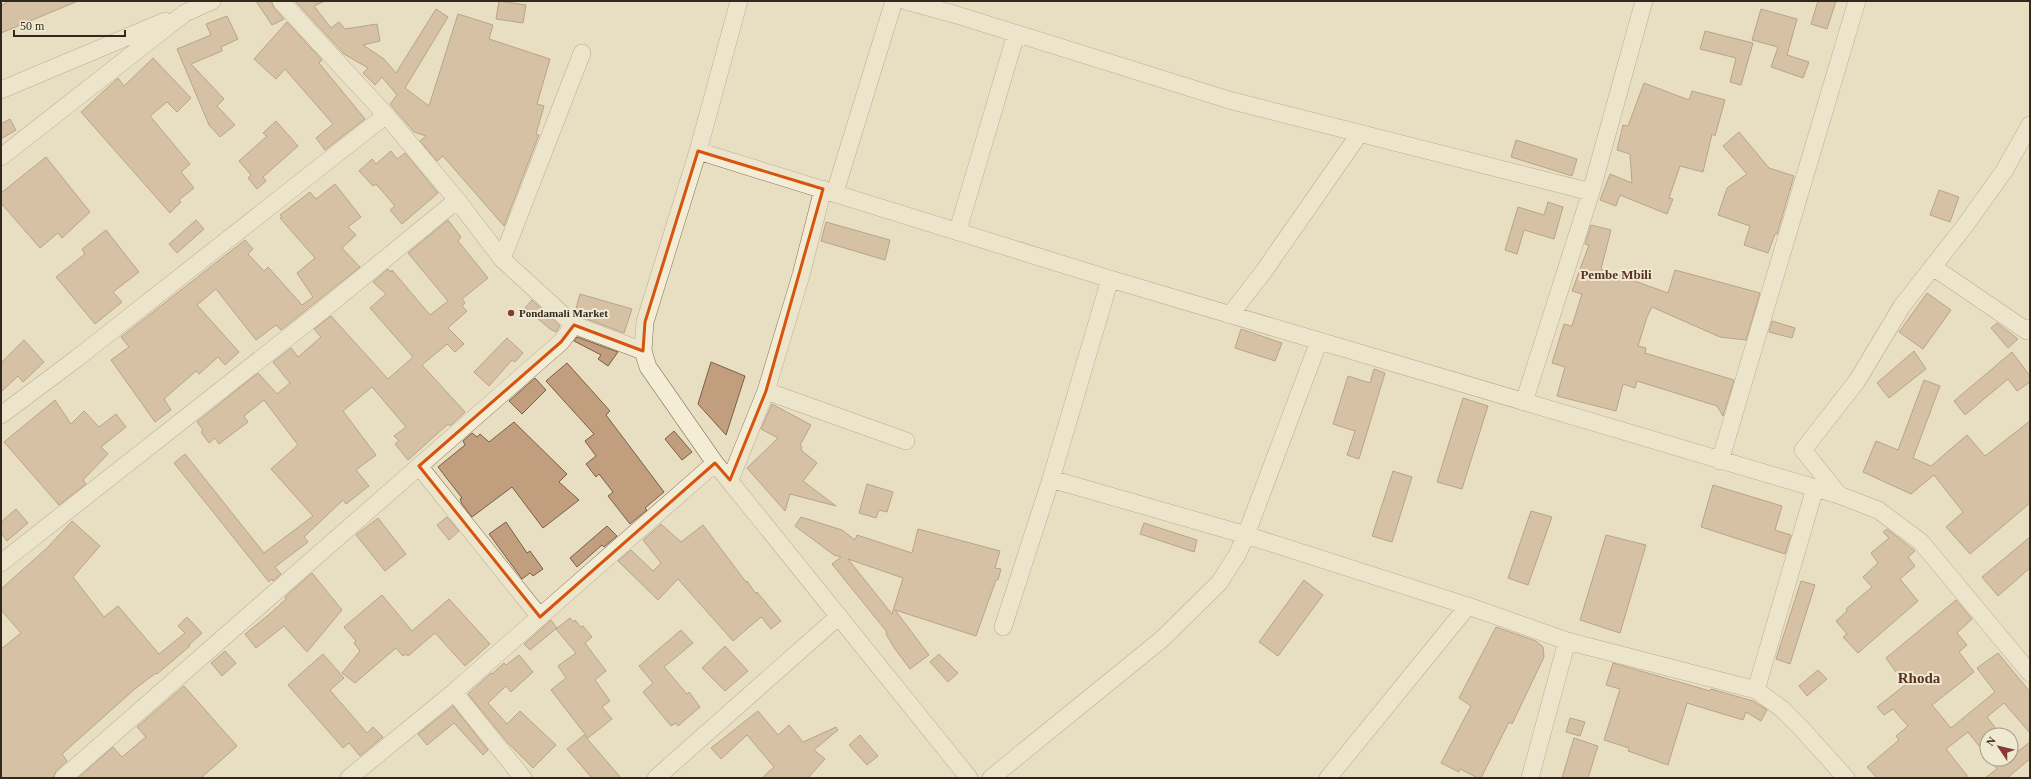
<svg xmlns="http://www.w3.org/2000/svg" width="2031" height="779" font-family="'Times New Roman',serif">
<style>
.building{fill:#c19e7e;stroke:#7c5e45;fill-rule:evenodd}
.lines{fill:none;stroke-linecap:round;stroke-linejoin:round}
.minor-casing{stroke:#80715c;stroke-width:18}
.minor{stroke:#f4edd5;stroke-width:17}
.marked{fill:none;stroke:#d6540e;stroke-width:3;stroke-linejoin:round}
.poi-dot{fill:#873934;stroke:#f0e9d2;stroke-width:1.5}
.labels{text-anchor:middle;dominant-baseline:central;stroke-width:4;stroke-linejoin:round;paint-order:stroke}
.poi-label{font-size:11px;font-weight:bold;fill:#32291e;stroke:#f0e9d2;text-anchor:start}
.quarter-label{font-size:13px;font-weight:bold;fill:#593223;stroke:#f0e9d2}
.district-label{font-size:15px;font-weight:bold;fill:#593223;stroke:#f0e9d2}
</style>
<rect width="100%" height="100%" fill="#e8dfc3"/>
<path class="building" d="M8 1H78L1 33V6Z
M256 1H271L274 8 284 19 272 25Z
M295 1H325L314 6 331 28 339 22 345 29 377 24 380 41 363 45 384 59 396 73 436 9 448 17 405 88 429 106 458 14 493 25 489 39 550 59 537 104 544 106 536 134 539 135 504 226 443 156 437 161 420 141 426 136 414 132 390 104 397 95 382 77 375 85 363 73 368 68 344 54Z
M499 1 526 5 523 23 496 19Z
M1818 1H1836L1827 29 1811 24Z
M1761 9 1797 19 1787 55 1809 62 1803 78 1771 67 1778 47 1752 40Z
M227 16 238 39 221 47 222 51 191 64 224 99 217 106 235 125 220 137 209 125 177 49 211 35 206 24Z
M287 22 322 60 319 63 365 119 325 150 316 138 333 124 285 69 276 79 254 59Z
M1705 31 1753 43 1741 85 1730 82 1736 58 1700 49Z
M153 58 191 98 177 112 167 102 150 116 190 164 181 172 194 188 179 200 181 202 170 213 81 112 118 78 124 86Z
M1644 83 1689 100 1692 91 1725 100 1715 136 1712 134 1703 172 1680 166 1669 198 1673 199 1667 214 1620 195 1616 206 1600 200 1610 174 1632 183 1630 154 1617 150 1623 125 1628 126Z
M10 119 16 130 1 139V124Z
M276 121 298 146 263 177 266 181 257 189 248 178 251 175 239 161 267 136 263 133Z
M1739 132 1769 168 1794 176 1777 234H1775L1768 253 1744 245 1750 226 1718 215 1727 188 1747 174 1723 146Z
M1516 140 1577 159 1572 176 1511 157Z
M391 151 397 159 405 153 438 193 402 224 390 210 395 206 376 184 373 186 359 171 372 159 376 164Z
M46 157 90 212 62 238 58 233 40 248 1 203V193Z
M335 184 361 217 348 227 356 235 342 248 360 267 281 330 276 325 256 340 216 289 197 305 239 352 225 365 218 357 199 374 196 371 164 399 171 410 155 422 111 360 129 347 121 337 245 240 253 249 248 254 264 271 268 267 302 305 313 297 297 273 315 258 280 218 282 217 280 215 310 192 316 199Z
M1939 190 1959 197 1950 222 1930 215Z
M1548 202 1563 207 1554 239 1524 230 1517 254 1505 250 1518 207 1544 215Z
M196 220 204 229 177 253 169 244Z
M448 220 461 237 458 241 488 278 462 299 465 303 462 306 467 311 448 328 464 344 455 352 447 344 422 365 465 412 450 426 448 424 408 460 395 444 399 441 394 436 406 427 372 387 343 411 376 455 356 470 369 486 346 504 343 500 304 537 308 542 275 567 281 574 273 581 272 579 269 582 174 463 185 454 264 553 313 516 271 469 298 445 264 400 244 416 248 422 219 444 215 438 209 443 201 432 203 430 197 422 258 373 277 394 290 383 273 362 291 348 298 357 321 337 314 329 331 316 388 379 413 357 370 308 386 294 373 282 388 269 391 272 392 270 430 315 448 301 408 253Z
M826 222 890 240 885 260 821 241Z
M1591 225 1611 230 1601 269 1668 293 1675 270 1760 293 1746 340 1720 337 1652 307 1647 317 1638 346 1646 348 1645 353 1734 380 1723 416 1717 406 1637 381 1635 388 1623 384 1616 411 1557 396 1565 367 1552 363 1564 324 1572 326 1582 294 1572 291 1589 245 1585 244Z
M106 230 139 272 113 292 122 302 95 324 56 277 85 254 82 249Z
M1927 293 1951 310 1923 349 1899 332Z
M580 294 632 309 624 333 579 316 575 312Z
M532 300 560 326 556 332 550 329 525 308Z
M1772 321 1795 328 1792 338 1769 332Z
M1997 323 2018 339 2008 348 1991 328Z
M1241 329 1282 343 1275 361 1235 348Z
M577 337 618 352 608 366 598 359 601 355 574 341Z
M507 338 523 353 515 362 512 360 489 386 474 372Z
M24 340 44 362 23 382 18 376 1 392V363Z
M1914 351 1926 369 1889 398 1877 383Z
M2012 352 2030 376V382L2017 391 2008 379 1965 415 1954 401Z
M711 362 745 376 726 435 698 404Z
M567 363 610 411 606 415 664 492 645 508 647 510 630 524 608 496 613 492 599 474 596 477 586 464 596 456 585 441 594 434 546 381Z
M1374 369 1385 373 1359 459 1347 455 1355 431 1333 424 1348 376 1370 383Z
M535 378 546 390 522 414 509 401Z
M1924 380 1940 386 1913 458 1931 466 1967 435 1985 456 2030 421V503L1970 554 1946 527 1963 512 1934 475 1911 494 1863 472 1876 441 1898 450Z
M1463 398 1488 406 1462 489 1437 482Z
M55 400 71 424 84 411 99 427 116 414 126 427 101 447 108 454 83 480 86 484 59 505 4 442Z
M772 404 811 425 800 445 802 447 801 450 817 463 803 481 836 506 790 494 785 511 747 468 778 438 761 429Z
M514 422 567 474 559 482 579 500 543 528 512 487 472 517 462 504 460 499 462 498 438 467 465 445 463 441 472 433 477 437 480 434 489 442Z
M674 431 692 452 682 460 665 439Z
M1393 471 1412 477 1392 542 1372 536Z
M867 484 893 492 887 512 879 510 876 518 859 513Z
M1713 485 1782 506 1775 530 1791 535 1785 554 1701 527Z
M16 509 28 523 7 541 1 533V522Z
M1531 511 1552 517 1528 585 1508 578Z
M447 517 459 531 449 540 437 525Z
M801 517 842 530 855 540 857 535 912 553 918 529 1000 551 995 568 1001 569 998 580H996L976 636 895 610 929 655 910 669 895 649 886 634 887 632 832 564 841 557 834 555 795 526ZM848 559 903 578 892 614Z
M378 518 406 554 385 571 356 535Z
M72 521 100 546 73 577 104 617 118 606 159 654 185 633 178 626 187 617 202 633 189 645 190 646 157 674 156 673 136 688 62 754 67 761 56 771 53 778H1V649L21 633 1 610V589L47 548Z
M506 522 527 553 530 551 543 569 533 576 530 573 522 579 489 534Z
M1144 523 1197 540 1194 552 1140 534Z
M661 524 681 542 703 525 746 582 747 581 756 594 757 592 781 621 771 629 761 617 733 641 678 579 658 600 618 561 631 550 653 571 661 563 643 540Z
M607 526 617 536 604 547 602 545 577 567 570 558Z
M1887 529 1915 551 1908 557 1915 566 1900 579 1918 601 1858 653 1843 637 1847 634 1836 621 1847 611 1846 609 1872 587 1863 577 1878 563 1871 553 1889 538 1883 532Z
M1606 535 1646 545 1620 633 1580 620Z
M2030 537V568L1998 596 1982 577Z
M312 573 342 610 307 652 284 626 256 648 245 634 272 612 286 599 285 597Z
M1304 580 1323 595 1278 656 1259 642Z
M1801 581 1815 585 1790 664 1776 659Z
M382 595 412 631 449 599 490 644 465 666 435 633 408 656 406 654 403 656 396 648 355 683 342 673 360 651 354 643 356 641 344 627Z
M1956 600 1972 619 1957 633 1967 645 1959 652 1974 672 1932 705 1951 728 1995 692 1977 668 1998 653 2030 692V733L2004 703 1987 717 2001 735H1987V756L1968 732 1946 749 1969 778H1877L1867 767 1899 740 1896 736 1908 726 1893 709 1884 715 1877 707 1905 685 1886 658Z
M570 618 573 622 575 620 581 627 583 626 592 637 585 643 606 671 595 680 610 701 602 707 612 719 588 738 551 690 566 678 558 666 576 653 556 629Z
M551 620 557 628 530 650 524 644Z
M1496 627 1536 641 1543 647 1544 657 1512 724 1509 722 1481 778H1478L1460 769 1459 772 1441 763 1471 706 1459 698Z
M681 630 693 643 664 667 687 694 689 692 700 707 678 726 676 723 671 726 643 692 653 683 639 666Z
M725 646 748 671 725 691 702 668Z
M225 651 236 663 222 676 211 663Z
M323 654 344 678 330 690 335 696 367 733 373 727 383 737 360 756 349 743 343 748 288 685Z
M939 654 958 673 948 682 930 662Z
M519 655 533 672 511 692 506 686 488 703 507 724 520 711 556 745 533 768 508 743 468 694 491 673 492 674 504 663 506 665Z
M1613 663 1710 691 1711 689 1753 701 1767 710 1761 721 1746 712 1743 720 1687 703 1668 765 1628 751 1629 748 1604 740 1620 689 1606 685Z
M1818 670 1827 679 1807 696 1799 686Z
M184 686 237 746 201 778H78L113 747 122 757 146 737 137 727Z
M453 706 488 750 483 755 454 723 427 745 418 734Z
M758 711 778 735 789 725 803 742 836 727 838 730 814 750 825 759 808 778H762L774 767 747 735 721 759 711 748Z
M1570 718 1585 722 1580 736 1566 732Z
M584 735 621 778H592L567 749Z
M860 735 878 756 867 765 849 745Z
M1574 738 1598 746 1588 778H1562Z
M2030 742V759L2007 778H1985L1997 769 1989 759H2011V757Z"/>
<g class="lines">
<g class="minor-casing">
<path id="minor" d="M281 1 386 115 457 200 502 259 574 325 643 351
M739 1 698 151 645 322 643 351 648 367 715 463 969 778
M906 1 957 15 1229 100 1591 192
M1 90 165 21
M698 151 1110 279 1839 495 1878 510 1921 542 2030 673
M1 157 185 13 212 1
M835 192 894 1
M958 230 1016 34
M502 259 582 53
M1933 267 2027 331 2030 328
M1110 279 1051 479 1246 535 1468 606 1567 641 1756 690 1782 709 1802 729 1846 778
M1230 315 1264 271 1360 133
M766 391 906 441
M1524 402 1591 192 1644 1
M1 415 76 359 386 115
M1720 461 1857 1
M419 466 540 617
M730 480 766 391 801 275 823 189
M1839 495 1803 450 1857 381 1902 306 1964 227 2004 171 2030 125
M1 563 319 313 457 200
M1003 627 1051 479
M1756 690 1815 488
M454 692 523 778
M63 778 561 342 574 325
M349 778 454 692 715 463
M656 778 839 616
M991 778 1162 639 1219 583 1237 555 1246 535 1319 341
M1328 778 1468 606
M1530 778 1567 641"/>
</g>
<use href="#minor" class="minor"/>
</g>
<path d="M0 0H2031V779H0ZM698 151 823 189 766 391 730 480 715 463 540 617 419 466 561 342 574 325 643 351 645 322Z" fill="#e8dfc3" fill-opacity=".55" fill-rule="evenodd"/>
<path class="marked" d="M698 151 823 189 766 391 730 480 715 463 540 617 419 466 561 342 574 325 643 351 645 322Z"/>
<circle class="poi-dot" cx="511" cy="313" r="4"/>
<g class="labels">
<g class="poi-label">
<text x="519" y="313">Pondamali Market</text>
</g>
<g class="quarter-label">
<text x="1616" y="274">Pembe Mbili</text>
</g>
<g class="district-label">
<text x="1919" y="678">Rhoda</text>
</g>
</g>
<rect width="2031" height="779" fill="none" stroke="#32291e" stroke-width="4"/>
<g transform="translate(1999 747) rotate(305)"><circle r="19" fill="#f0e9d2" stroke="#a49c8a"/>
<path d="M0-3L7 15L0 10L-7 15Z" fill="#873934"/>
<text y="-6" font-size="11" font-weight="bold" text-anchor="middle" fill="#32291e">N</text>
</g>
<path d="M14 30v6h111v-6" fill="none" stroke="#32291e" stroke-width="2"/>
<text x="20" y="30" font-size="12" fill="#32291e" stroke="#f0e9d2" stroke-width="3" paint-order="stroke">50 m</text>
</svg>
